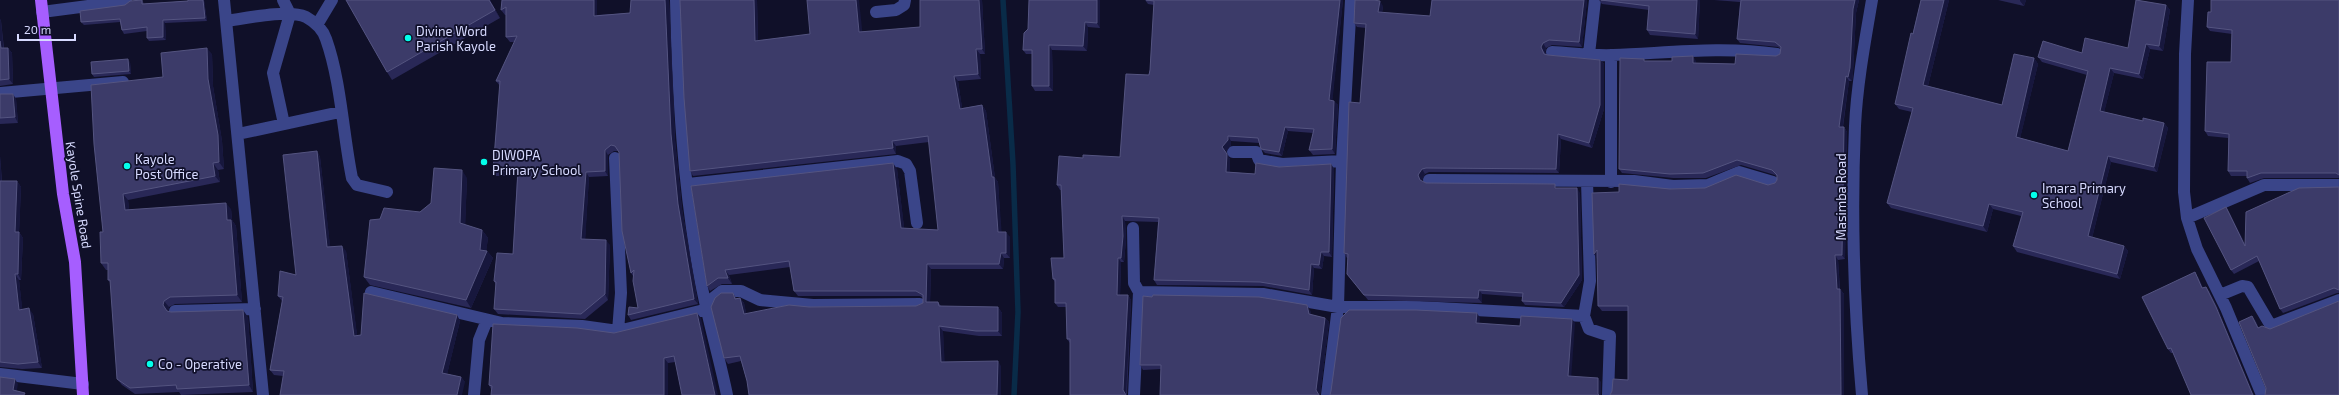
<svg xmlns="http://www.w3.org/2000/svg" width="2339" height="395" font-family="'Exo 2',sans-serif">
<style>
.lines{fill:none;stroke-linecap:round;stroke-linejoin:round}
.stream{stroke:#092b48;stroke-width:5.5}
.minor{stroke:#3a4589;stroke-width:12}
.major{stroke:#a65eff;stroke-width:12}
.wall{fill:#292857}
.shaded-wall{fill:#17173d}
.building{fill:#3c3b69;stroke:#545480}
.poi-dot{fill:#03ffeb;stroke:#101029;stroke-width:1.5}
.labels{text-anchor:middle;dominant-baseline:central;stroke-width:3.5;stroke-linejoin:round;paint-order:stroke}
.poi-label{font-size:13px;fill:#d7daff;stroke:#101029;text-anchor:start}
.street-label{font-size:13px;fill:#d7daff;stroke:#101029}
</style>
<rect width="100%" height="100%" fill="#101029"/>
<g class="lines">
<path class="stream" d="M1003 0 1013 164 1018 312 1014 395"/>
<path class="minor" d="M224 0 263 395
M283 0 290 14 273 73 284 124
M676 0C678 92 683 186 700 277 707 317 719 356 727 395
M2188 0 2185 54 2184 192 2187 218 2197 249 2226 308 2262 395
M42 12 126 1
M876 12 896 10 904 5 905 0
M227 21C247 18 288 9 306 17 315 22 323 30 326 39 341 81 343 134 352 178L357 185 387 192
M317 25 332 0
M1552 52C1572 53 1593 56 1613 55 1668 53 1723 46 1777 54
M1589 54 1595 0
M1611 55V182
M0 93 123 82
M238 134 340 112
M1233 152H1256L1259 160 1282 164 1342 161
M615 158 621 293 618 331
M1429 180 1634 181 1673 186 1708 185 1739 172 1773 182
M688 184 898 161 906 164 910 171 917 223
M2187 218 2264 185H2339
M1133 228 1134 283 1139 292 1263 294 1338 307H1419L1584 316 1590 281 1587 181
M371 292 502 323 582 326 618 331 708 309 712 299 722 291H741L760 300 813 305 920 304
M2220 295 2242 286 2248 287 2271 326 2339 300
M175 311 255 309
M1584 316 1589 329 1610 336 1608 395
M0 374 83 384
M474 395 479 340 487 320
M1134 395 1139 292
M1327 395 1338 307 1342 161 1351 0
M1862 395C1854 306 1851 215 1855 126 1857 84 1865 41 1872 0"/>
<path class="major" d="M41 0 63 194 75 262 83 395"/>
</g>
<path class="wall" d="M142 0 144 4 188 1V0H204L207 21 165 23 166 40 149 41 147 38V31L124 34 122 30 120 22 84 25 81 22 125 5Z
M346 0H490L500 18 392 80 387 72Z
M502 0H597V15L630 13 631 0H669L675 140 682 209 698 304 631 320 628 315 638 308 633 276 631 273 619 152 618 151H614L608 155V176L589 177 585 239 610 245 608 300 585 319 498 314 494 309 496 285 494 281 513 254 517 176H496L493 171 500 86 496 81 515 42H510L506 37V15H505L501 10Z
M680 0H757L758 41 862 32 920 27 982 0 985 54H980L981 79 958 81 962 108 982 105 986 111 995 178 998 182 1001 232 1010 237V258H1004L1003 269H931L930 302H938L941 306 998 307 1002 313V336H979L943 331 944 362 1001 366V395H749L747 381 741 361 728 364 724 358 733 293 736 298H740L744 303 746 314 809 307 916 306 923 303V298L920 296H798L794 291 790 267 729 275 732 284H722L710 291 707 286 691 186 897 169 904 228 938 230 929 142 896 146V154L693 176 690 171Z
M1024 0H1100V28L1088 27 1087 51 1052 50 1053 91H1035L1032 86V54H1026L1023 50 1028 29 1029 0Z
M1145 0H1343L1332 100 1338 105 1335 154 1313 155 1309 150 1313 133 1288 131 1282 156 1265 153 1261 149 1259 143 1231 141V145L1226 152 1230 159V172L1255 174 1279 167 1331 164 1334 169 1332 257 1324 256 1322 269 1314 268 1312 295 1263 286 1157 285 1154 280 1158 222 1125 221 1126 240 1124 262H1121L1120 295H1128L1131 300 1127 395 1070 343 1067 339 1066 307H1058L1055 303V282L1053 279 1064 258 1061 190H1060L1057 185 1083 158 1120 157 1150 70 1154 5 1148 4Z
M1432 0H1587L1582 47 1552 45 1546 48 1545 52 1546 54 1548 55 1600 60 1604 64V109L1592 148 1561 139 1559 173 1429 172 1425 174 1422 180V181L1426 183 1558 188 1580 193 1582 280 1564 307 1525 305 1522 301V297L1482 294V303L1368 300 1347 274 1348 258H1347L1344 253 1360 103 1366 28 1357 27 1354 23 1383 6 1382 13 1430 16Z
M1599 0H1700L1698 39 1650 35 1647 30 1649 10 1602 4Z
M1714 0H1859L1856 13 1853 73 1852 81H1849L1843 127H1844L1847 132 1845 259 1838 260 1840 289 1844 294 1628 380V311H1602L1598 306 1619 192 1670 189 1705 188 1768 185 1775 183 1777 180V177L1775 175 1741 165 1706 178H1673L1622 173 1619 169 1645 61H1696V63L1735 64 1776 56 1780 54 1781 49 1778 47 1740 43 1737 39 1740 2Z
M1921 0H1949L1928 86 2002 105 2034 58 2038 64 2020 138 2068 151 2087 75 2042 62 2038 57 2082 53 2128 48 2166 5 2170 10 2163 51 2150 49 2143 79 2114 73 2104 112 2143 121 2164 123 2168 128 2157 172 2111 162 2092 238 2124 246 2128 251 2120 279 2017 252 2013 246 2021 216 1993 209 1987 232 1891 208 1887 203 1912 112 1899 109 1895 104Z
M1998 0H2026L2024 6Z
M2339 0V178H2264L2250 183 2247 178V176H2231L2228 171V138L2208 136 2205 131 2231 62 2232 34 2210 31 2207 27 2211 12Z
M0 19 1 21 4 48H8L12 53 13 84 0 86Z
M212 54 213 86 222 141 224 169 218 170 220 182 128 200 129 210 231 209 232 220 236 226 242 302 175 304 169 307 168 311 171 312 248 317 253 392 181 395 179 392 135 394 122 385 117 379 111 283 108 280V270H106L101 263 103 232 163 77Z
M130 62 131 74 94 77 92 74Z
M0 94 16 99 18 123 0 124Z
M317 151 320 157 330 247 346 251 357 336 361 335 457 315 460 321 447 374 461 377 465 382 283 376 274 375 270 370 282 301 278 296 296 275Z
M0 156 2 181H17L21 187 19 232 23 238 21 280H19L22 309 33 314 42 368 22 369 0 367Z
M467 178 465 225 482 230 488 238 486 251H487L493 258 471 308 370 285 364 277 380 219 420 212Z
M2339 187V293H2337L2283 313 2280 309 2259 261 2234 274 2231 270 2229 212 2245 244Z
M2198 277 2203 288 2209 291 2219 311 2173 353H2171L2168 349Z
M1310 310 1311 315 1325 318 1329 322 1320 395H1160L1161 369 1143 370 1140 365Z
M701 318 675 362 491 389 489 385 614 333Z"/>
<path class="shaded-wall" d="M203 0H204L207 21 205 18Z
M489 0H490L500 18 495 10Z
M594 0H597V21L594 16Z
M665 0H669L675 140 682 209 698 304 694 299 678 204 671 134Z
M754 0H757L758 46 755 41Z
M856 0H859L863 38 859 32Z
M979 0H982L985 54 982 49Z
M1097 0H1100V28L1097 23Z
M1340 0H1343L1332 105 1329 100Z
M1584 0H1587L1582 47 1579 42Z
M1697 0H1700L1698 39 1695 34Z
M1855 0H1859L1856 13 1853 73 1852 81 1848 77 1853 9Z
M1944 0H1949L1927 90 1923 85Z
M2020 0H2026L2024 6 2020 1Z
M1380 1 1383 6 1381 17 1378 12Z
M2166 5 2170 10 2163 51 2159 46Z
M0 19 1 21 4 54 1 48 0 41Z
M163 20 165 23 166 40 163 37Z
M1085 22 1088 27 1087 51 1083 46Z
M1543 43 1546 48 1545 52 1548 58 1541 47Z
M2146 44 2150 49 2143 79 2139 74Z
M1049 45 1052 50 1053 91 1049 86Z
M8 48 12 53 13 84 9 79Z
M207 48 212 54 213 86 222 141 224 169 219 162 208 79Z
M976 49 980 54 981 79 978 74Z
M1693 56 1696 61V67L1693 63Z
M2034 58 2038 64 2019 143 2016 137Z
M128 59 130 62 131 74 129 71Z
M1600 60 1604 64V109L1592 148 1589 143Z
M2110 68 2114 73 2103 117 2100 111Z
M954 76 958 81 963 114 960 109Z
M1846 76 1849 81 1842 131 1839 127Z
M13 94 16 99 18 123 15 117Z
M1334 101 1338 105 1335 154 1332 149Z
M982 105 986 111 995 178 998 182 1002 237 998 232 992 177Z
M2164 123 2168 128 2157 172 2154 167Z
M1285 127 1288 131 1282 156 1279 152Z
M1844 127 1847 132 1845 259 1842 255Z
M1558 134 1561 139 1559 173 1556 169Z
M1228 136 1231 141V145L1226 152 1222 147Z
M892 141 896 146V154L893 148Z
M605 150 608 155V176L605 171Z
M317 151 320 157 331 253 327 247Z
M1227 154 1230 159V177L1226 172Z
M0 156 2 186 0 183Z
M2108 156 2111 162 2091 242 2088 236Z
M213 163 218 170 220 182 215 176Z
M893 163 897 169 905 234 901 228Z
M1331 164 1334 169 1332 257 1329 252Z
M1422 169 1425 174 1422 180 1423 184 1420 180 1418 175Z
M462 170 467 178 465 231 460 223Z
M586 172 589 177 585 244 581 239Z
M17 181 21 187 19 237 15 232Z
M1577 188 1580 193 1582 280 1564 307 1561 303Z
M123 194 128 200 130 217 125 210Z
M226 203 231 209 232 220 236 226 242 302 237 295 227 220Z
M1989 204 1993 209 1987 232 1983 226Z
M2226 207 2229 212 2248 250 2245 246Z
M1122 216 1125 221 1126 240 1124 262 1121 258Z
M482 230 488 238 486 253 487 251 493 258 471 308 466 300 480 250Z
M19 232 23 238 21 280 18 274Z
M1006 232 1010 237V258L1006 253Z
M606 240 610 245 608 300 605 294Z
M342 246 346 251 358 341 354 336Z
M2124 246 2128 251 2120 279 2117 274Z
M1597 250V259L1594 254Z
M1321 252 1324 256 1322 269 1319 265Z
M1001 253 1004 258 1003 269 999 264Z
M1835 255 1838 260 1840 294 1837 289Z
M1118 258 1121 262 1120 299 1117 295Z
M927 264 931 269 930 307 926 302Z
M1311 264 1314 268 1312 295 1309 290Z
M725 270 729 275 732 284 728 278Z
M2195 272 2198 277 2206 293 2202 288Z
M15 274 19 280 23 315 19 310Z
M2206 287 2209 291 2219 311 2254 395H2253L2252 393Z
M1840 289 1844 294V395H1841Z
M1479 290 1482 294V303L1478 298Z
M1128 295 1131 300 1126 395 1123 390Z
M740 298 744 303 748 319 744 314Z
M164 301 169 307 168 312 171 317 163 305Z
M1307 305 1310 310 1312 319 1309 314Z
M998 307 1002 313V336L998 331Z
M29 308 33 314 42 368 38 362Z
M243 310 248 317 253 392 249 385Z
M697 313 701 318 718 395H715Z
M1477 313 1480 318 1479 328 1476 323Z
M457 315 460 321 446 379 442 373Z
M2252 316 2256 321 2261 333 2258 328Z
M1325 318 1329 322 1320 395H1319L1316 390Z
M1572 319 1575 323 1571 380 1568 376Z
M939 326 943 331 945 367 941 362Z
M664 358 668 363V395H664Z
M998 361 1001 366V395H997Z
M461 377 465 382 462 395H457Z
M1598 378 1601 382V395H1599L1598 394Z
M15 379 18 384 16 395 13 390Z"/>
<path class="building" d="M142 0V4L188 1V0H203L205 18 163 20V37L147 38V27L122 30 120 19 81 22 80 11 125 5 130 1Z
M346 0H489L495 10 387 72Z
M502 0H594V16L630 13 631 0H665L671 134 678 204 694 299 628 315 629 307 638 308 633 281 634 270 631 273 622 231 619 152 615 146 611 145 605 150V171L586 172 581 239 606 240 605 294 581 314 494 309 496 282 494 281 497 253 513 254 518 171H493L500 81H496L517 36 506 37V7L501 10Z
M680 0H754L755 41 810 34 807 0H856L859 32 920 27V0H979L982 49H976L978 74 954 76 960 109 982 105 992 177H994L998 232H1006V253H1001L999 264H927L926 302H938L939 306 998 307V331H976L939 326 941 362 998 361 997 395H749L747 381 740 356 724 358 711 307 715 298 721 293H733L735 299 740 298 744 314 789 305 809 307 916 306 923 303V295L916 291H794L789 261 725 270 728 278H718L707 286 691 186 893 163 901 228 938 230 928 136 892 141 893 148 690 171 684 98Z
M1029 0H1097V23L1085 22 1083 46 1049 45V86H1032V50H1023L1024 33 1028 29Z
M1146 0H1340L1329 100 1334 101 1332 149 1309 150 1314 129 1285 127 1279 152 1261 149 1258 138 1228 136V140L1222 147 1227 154 1226 172 1255 174 1256 163 1279 167 1331 164 1329 252H1321L1319 265 1311 264 1309 290 1260 282 1154 280 1159 218 1122 216 1123 236 1121 258H1118L1117 295H1128L1123 390 1126 395H1070V339H1067L1066 303H1055V279H1053L1051 258H1064L1061 185H1057L1059 156 1083 158V155L1120 157 1126 74 1149 75 1150 70 1154 1Z
M1355 0H1374L1380 1 1378 12 1430 16 1432 0H1584L1579 42 1549 40 1543 43 1541 47 1544 54 1548 55 1600 60V105L1589 143 1558 134 1556 169 1426 168 1422 169 1418 175 1420 180 1426 183 1555 184V188H1577L1579 275 1561 303 1522 301 1523 293 1479 290 1478 298 1364 295 1347 274 1348 254 1344 253 1349 102 1360 103 1366 24 1354 23Z
M1601 0H1697L1695 34 1647 30 1649 6Z
M1741 0H1855L1853 9 1850 68 1848 77 1846 76 1839 127H1844L1842 255H1835L1837 289H1840L1841 395H1610L1612 391 1613 379 1628 380V306H1598L1597 250 1594 254 1592 193 1619 192V184L1670 189 1705 188 1736 175 1768 185 1775 183 1777 180V175L1772 170 1737 160 1703 173 1670 174 1619 169 1620 58 1644 59V61H1672V57L1693 56V63L1735 64 1736 54 1776 56 1780 54 1781 47 1775 42 1737 39Z
M1921 0H1944L1923 85 2002 105 2014 54 2034 58 2016 137 2068 151 2088 71 2038 57 2043 41 2082 53 2085 38 2128 48 2136 0 2166 5 2159 46 2146 44 2139 74 2110 68 2100 111 2143 121V118L2164 123 2154 167 2108 156 2088 236 2124 246 2117 274 2013 246 2023 212 1989 204 1983 226 1887 203 1913 108 1895 104 1911 33 1913 34Z
M2211 0H2339V175L2336 173H2261L2247 178V171H2228L2229 134 2205 131 2207 62H2231L2232 30 2207 27 2208 12H2211Z
M0 41 1 48H8L9 79 0 80Z
M207 48 208 79 218 135 219 162 213 163 215 176 123 194 125 210 226 203 227 220H231L237 295 170 297 164 301 163 305 167 311 171 312 243 310 249 385 177 389 176 385 130 388 117 379 110 280H108V263H101L100 232H103L94 144 91 85 163 77 161 53Z
M128 59 129 71 92 74 91 62Z
M0 94H13L15 117 0 118Z
M317 151 327 247 342 246 354 336 361 335 364 293 457 315 442 373 461 377 457 395H280L284 371 270 370 283 297 278 296 280 271 296 275 283 155Z
M434 168 462 170 460 223 482 230 480 250 487 251 466 300 364 277 370 220 380 219 384 208 420 212 431 203Z
M0 181H17L15 232H19L18 274H15L19 310 29 308 38 362 18 364 0 362Z
M2339 187V290L2334 288 2280 309 2257 256 2231 270 2204 218 2226 207 2245 246 2246 212 2299 188Z
M2195 272 2202 288 2206 287 2216 307 2252 393 2253 395H2191L2171 348 2168 349 2142 297Z
M1153 295 1259 297 1307 305 1309 314 1325 318 1316 390 1319 395H1160L1161 365H1140L1143 296 1152 297Z
M2339 301V395H2265L2266 388 2239 322 2252 316 2258 328 2262 326 2270 329Z
M1349 310H1416L1477 313 1476 323 1520 326 1521 316 1572 319 1568 376 1598 378V394L1599 395H1330L1331 391 1341 318Z
M697 313 715 395H682L674 356 664 358V395H491L492 386 489 385 493 324 577 328 614 333Z
M0 377 15 379 13 390 25 393 24 395H0Z"/>
<g class="poi-dot">
<circle cx="408" cy="38" r="4"/>
<circle cx="484" cy="162" r="4"/>
<circle cx="127" cy="166" r="4"/>
<circle cx="2034" cy="195" r="4"/>
<circle cx="150" cy="364" r="4"/>
</g>
<g class="labels">
<g class="poi-label">
<text x="416" y="31">Divine Word<tspan x="416" dy="15">Parish Kayole</tspan></text>
<text x="492" y="155">DIWOPA<tspan x="492" dy="15">Primary School</tspan></text>
<text x="135" y="159">Kayole<tspan x="135" dy="15">Post Office</tspan></text>
<text x="2042" y="188">Imara Primary<tspan x="2042" dy="15">School</tspan></text>
<text x="158" y="364">Co - Operative</text>
</g>
<g class="street-label">
<text transform="translate(79 195) rotate(81)">Kayole Spine Road</text>
<text transform="translate(1841 197) rotate(-90)">Masimba Road</text>
</g>
</g>
<path d="M18 34v6h57v-6" fill="none" stroke="#d7daff" stroke-width="2"/>
<text x="24" y="34" font-size="12" fill="#d7daff" stroke="#101029" stroke-width="3" paint-order="stroke">20 m</text>
</svg>
